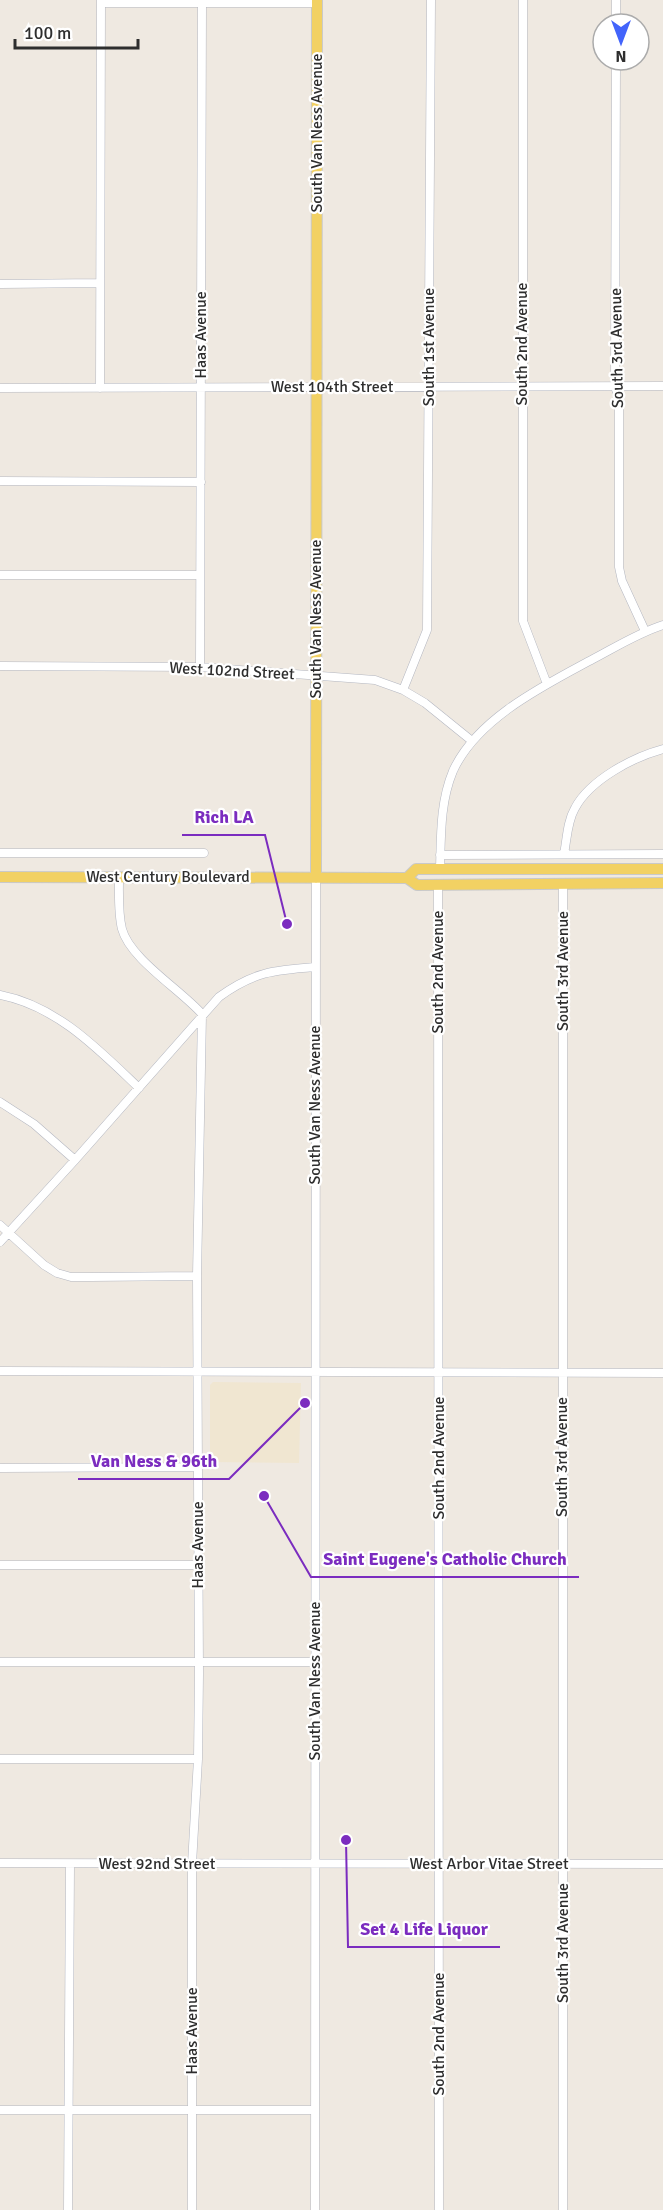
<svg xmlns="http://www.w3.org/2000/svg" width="663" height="2210" font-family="Signika,sans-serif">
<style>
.education{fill:#f0e6d1}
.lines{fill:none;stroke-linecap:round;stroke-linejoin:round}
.minor-casing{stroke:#b4b7c1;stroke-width:9}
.major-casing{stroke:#c9c9c9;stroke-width:12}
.minor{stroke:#fff;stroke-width:8}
.major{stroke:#f2d163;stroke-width:10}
.labels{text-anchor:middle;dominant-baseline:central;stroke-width:4.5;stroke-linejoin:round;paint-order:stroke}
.street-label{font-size:16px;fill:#2e2e2e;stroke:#fff}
.leader{fill:none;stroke:#7b2cbf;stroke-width:2}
.callout-dot{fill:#7b2cbf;stroke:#fff;stroke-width:2}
.callout-label{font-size:18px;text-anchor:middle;font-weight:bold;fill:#7b2cbf;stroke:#fff;stroke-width:4.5;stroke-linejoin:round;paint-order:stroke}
</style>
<rect width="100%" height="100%" fill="#efe9e1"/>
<path class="education" d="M213 1382 301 1383 299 1463 210 1462V1385Z"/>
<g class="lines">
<g class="minor-casing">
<path id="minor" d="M523 0V621L547 684
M101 3H317
M616 24V0
M616 60 615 387 619 397V567L622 581 645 631
M0 284 100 283
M0 388 663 386
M100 388 101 0
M0 481 201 482
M0 575H200
M0 666 200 667 375 680 403 690 425 703 472 741
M200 667 202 3
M403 690 427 630 431 0
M0 853H204
M564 854C567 839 567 822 575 808 590 780 633 757 663 749
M440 855 663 854
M440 869C441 836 440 802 453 771 477 718 545 685 593 659 616 647 638 633 663 625
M119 877C119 894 118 913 122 929 130 959 181 990 202 1014L197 1276 199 1674 198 1759 192 1864V2210
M438 885 439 2210
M0 995C57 1006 98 1049 139 1088
M0 1102 34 1124 75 1160
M0 1225 44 1265 57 1273 71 1277H90L197 1276
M0 1242 75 1160 219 997C253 972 274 970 315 967
M0 1371 663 1373
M0 1468 198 1467
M0 1565H198
M0 1662H315
M0 1759H198
M0 1863 663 1864
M0 2110H315
M68 2210 70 1864
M315 2210 316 878
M563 2210V884"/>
</g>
<g class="major-casing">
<path id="major" d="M0 877 407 878 417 885 663 883
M316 878 317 0
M407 878 416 869H663"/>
</g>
<use href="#minor" class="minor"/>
<use href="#major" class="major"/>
</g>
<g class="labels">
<g class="street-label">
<text transform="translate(317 133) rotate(-90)">South Van Ness Avenue</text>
<text transform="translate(201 335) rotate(-90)">Haas Avenue</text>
<text transform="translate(522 344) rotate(-90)">South 2nd Avenue</text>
<text transform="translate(429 347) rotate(-90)">South 1st Avenue</text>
<text transform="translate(617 348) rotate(-91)">South 3rd Avenue</text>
<text x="332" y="387">West 104th Street</text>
<text transform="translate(316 619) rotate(-90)">South Van Ness Avenue</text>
<text transform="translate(232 671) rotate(3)">West 102nd Street</text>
<text x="168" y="877">West Century Boulevard</text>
<text transform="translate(563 971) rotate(-90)">South 3rd Avenue</text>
<text transform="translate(438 972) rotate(-90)">South 2nd Avenue</text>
<text transform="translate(315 1105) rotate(-90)">South Van Ness Avenue</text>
<text transform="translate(562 1457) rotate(-90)">South 3rd Avenue</text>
<text transform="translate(439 1458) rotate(-90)">South 2nd Avenue</text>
<text transform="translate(198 1545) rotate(-90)">Haas Avenue</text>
<text transform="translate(315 1681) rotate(-90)">South Van Ness Avenue</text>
<text x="157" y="1864">West 92nd Street</text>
<text x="489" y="1864">West Arbor Vitae Street</text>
<text transform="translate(563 1943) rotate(-90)">South 3rd Avenue</text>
<text transform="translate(192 2031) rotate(-90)">Haas Avenue</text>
<text transform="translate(439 2034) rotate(-90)">South 2nd Avenue</text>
</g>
</g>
<path class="leader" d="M287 924L265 835H182M305 1403L229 1479H78M264 1496L311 1577H579M346 1840L348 1947H500"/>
<g class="callout-dot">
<circle cx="287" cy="924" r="6"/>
<circle cx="305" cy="1403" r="6"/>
<circle cx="264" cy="1496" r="6"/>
<circle cx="346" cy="1840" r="6"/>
</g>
<g class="callout-label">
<text x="224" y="823">Rich LA</text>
<text x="154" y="1467">Van Ness &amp; 96th</text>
<text x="445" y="1565">Saint Eugene's Catholic Church</text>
<text x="424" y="1935">Set 4 Life Liquor</text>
</g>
<g transform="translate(621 42) rotate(180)"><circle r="28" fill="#ffffff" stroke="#ababab" stroke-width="1.5"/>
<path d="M0-4.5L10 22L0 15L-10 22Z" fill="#4264fb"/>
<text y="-9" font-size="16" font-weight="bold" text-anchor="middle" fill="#2e2e2e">N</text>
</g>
<path d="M15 39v9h123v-9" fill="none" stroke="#2e2e2e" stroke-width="3"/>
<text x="24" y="39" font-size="18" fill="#2e2e2e" stroke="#ffffff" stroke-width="4.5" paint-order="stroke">100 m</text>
</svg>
